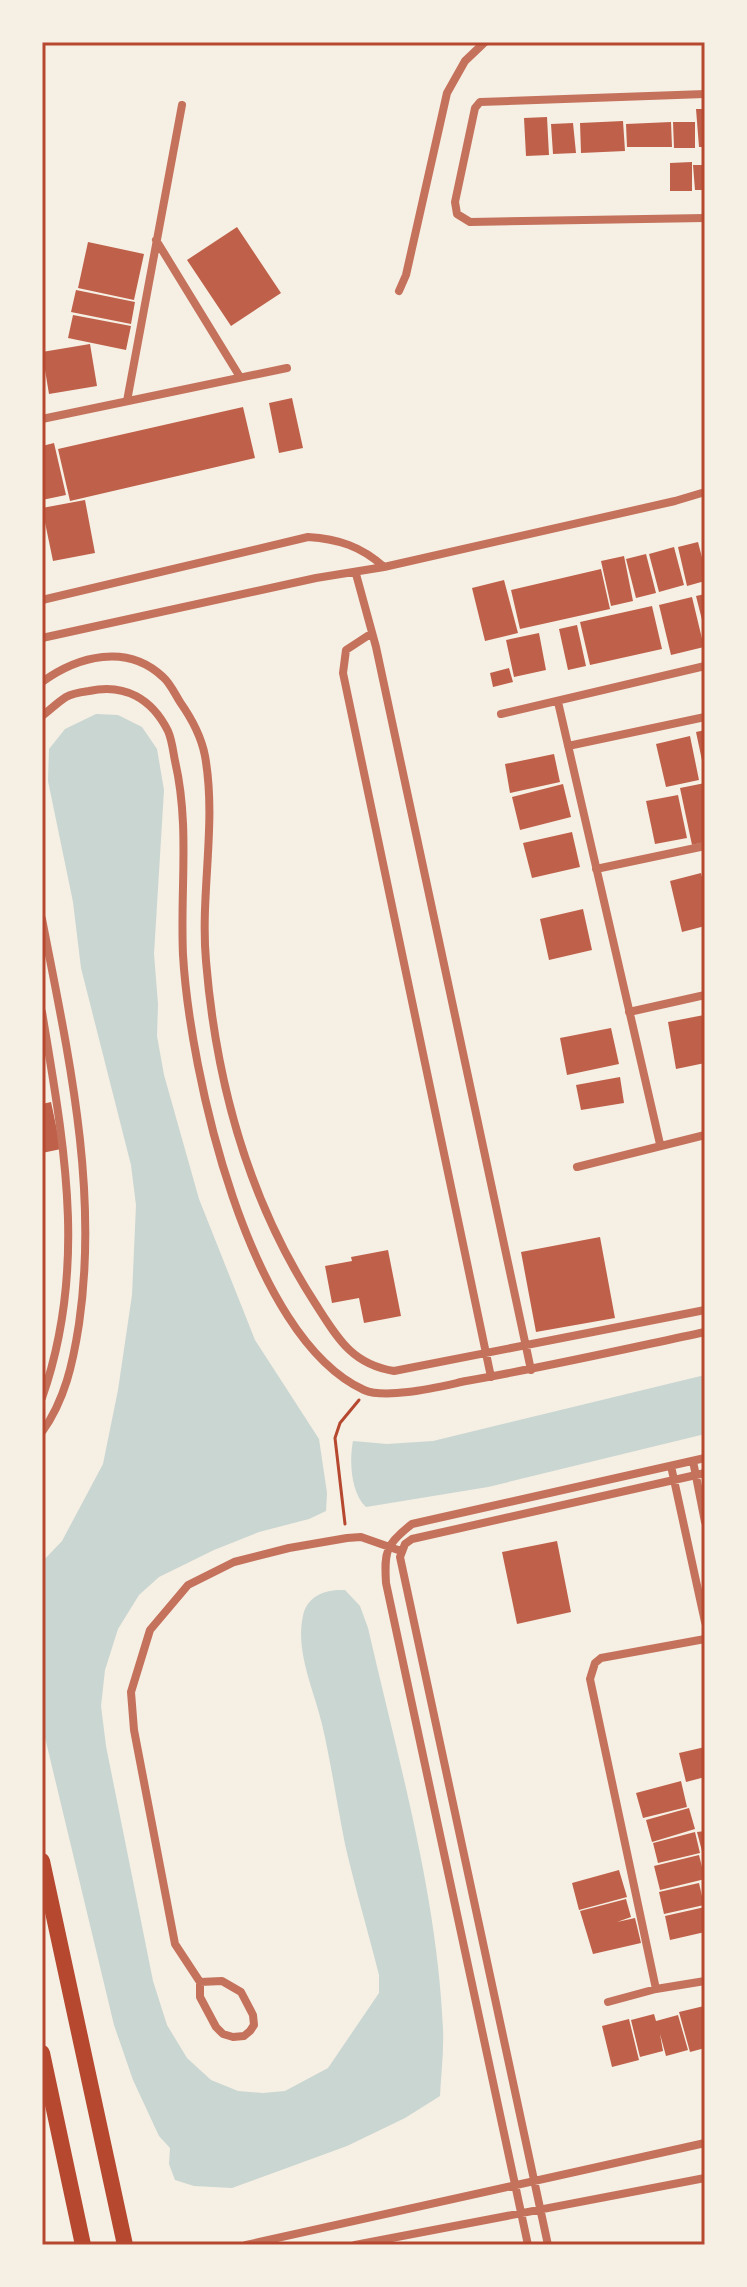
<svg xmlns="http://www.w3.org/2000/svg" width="747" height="2287" font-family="Jost,sans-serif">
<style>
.water{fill:#c9d6d2}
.building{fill:#bf614a}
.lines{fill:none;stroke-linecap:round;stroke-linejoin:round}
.path{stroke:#b5482f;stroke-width:3}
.minor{stroke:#c5725c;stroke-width:8}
.secondary{stroke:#b5482f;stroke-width:16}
.neatline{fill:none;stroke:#b5482f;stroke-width:3}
</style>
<rect width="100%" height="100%" fill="#f6efe4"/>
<path class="water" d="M96 714 118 715 142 727 157 749 164 790 154 954 158 1004 157 1036 164 1075 199 1199 255 1340 319 1439 327 1493 326 1511 309 1519 259 1532 214 1550 159 1577 139 1595 118 1629 105 1670 101 1706 106 1746 153 1981 167 2025 187 2058 211 2080 238 2091 263 2093 285 2091 328 2068 379 1993V1975C368 1931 355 1888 345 1844 337 1804 331 1763 322 1724 314 1690 295 1651 303 1616 307 1595 327 1589 345 1590L360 1606 368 1628C398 1759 437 1893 443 2029 444 2051 441 2074 440 2096L405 2118 347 2146 232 2188 194 2186 175 2180 169 2164 170 2148 159 2136 133 2080 114 2025 42 1725V1562L62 1541 103 1464 118 1390 132 1295 136 1205 131 1165 81 968 73 902 48 781 49 749 65 729Z
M705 1375V1434L488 1487 366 1507C351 1493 349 1461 353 1441L387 1444 433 1441Z"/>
<path class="building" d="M696 109H705V147H699Z
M547 117 549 155 526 156 524 118Z
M623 121 625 151 581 153 580 123Z
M671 122 672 147H627L626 124Z
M673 122H695V148H674Z
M573 123 576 153 553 154 551 124Z
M692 162V191H670V163Z
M693 165H705V190H695Z
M237 227 281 293 231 326 187 260Z
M88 242 144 254 134 300 78 288Z
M76 290 135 302 131 324 71 312Z
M73 315 131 326 126 350 68 338Z
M90 344 97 386 49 394 42 352Z
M292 398 303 448 279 453 269 403Z
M243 407 255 458 70 501 58 449Z
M54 443 66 495 42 500V446Z
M85 500 95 553 53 561 42 508Z
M698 542 705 569V581L687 586 678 547Z
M674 547 684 585 659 592 649 554Z
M646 554 656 593 636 598 626 559Z
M624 556 633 601 611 606 601 561Z
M601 569 610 609 520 629 511 590Z
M504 580 518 633 485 641 472 588Z
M705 594V628H704L696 596Z
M692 597 704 647 671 655 659 605Z
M652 606 662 649 590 665 580 622Z
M577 625 586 666 568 670 559 629Z
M539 633 546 670 514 677 506 640Z
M509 668 513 682 493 687 490 673Z
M705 730V770H704L696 732Z
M690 736 699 780 666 787 656 744Z
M554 754 560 782 510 793 505 764Z
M705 783V842L692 845 680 788Z
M563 784 571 817 520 830 512 797Z
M678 795 687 838 655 844 646 801Z
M572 832 580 867 532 878 523 843Z
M701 873 705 889V926L682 932 670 881Z
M583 909 592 950 549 960 540 919Z
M704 1015 705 1063 676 1069 668 1022Z
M611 1028 619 1064 567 1075 560 1038Z
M620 1077 624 1103 581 1110 576 1085Z
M51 1102 61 1149 42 1153V1104Z
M600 1237 615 1318 536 1332 521 1252Z
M388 1250 401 1316 364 1323 359 1298 332 1303 325 1266 352 1261 351 1257Z
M557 1541 571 1612 517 1624 502 1552Z
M705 1747V1777L686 1782 679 1753Z
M681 1781 687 1807 643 1818 636 1793Z
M689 1808 695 1829 652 1842 646 1820Z
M705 1831V1859H704L697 1832Z
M695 1832 700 1853 658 1863 653 1843Z
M699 1855 705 1879 660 1890 654 1866Z
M619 1870 627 1897 579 1910 572 1883Z
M699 1883 704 1905 664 1914 659 1892Z
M626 1899 631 1917 617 1922 635 1918 641 1943 593 1954 580 1911Z
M705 1907V1932L670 1940 665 1916Z
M704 2006 705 2048 690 2052 679 2012Z
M654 2014 656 2021 678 2015 688 2050 666 2056 660 2034 663 2051 640 2057 631 2020Z
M629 2019 639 2060 612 2067 602 2026Z"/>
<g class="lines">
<path class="path" d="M345 1524 335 1438 340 1423 359 1400"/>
<path class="minor" d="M705 94 480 102 475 108 455 202 457 214 470 222 705 218
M156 240 240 377
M399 291 406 275 447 93 465 61 485 42
M127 401 182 105
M42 419 287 368
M384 567 675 501 705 492
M356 574 376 647 531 1370
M42 600 308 537C338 539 361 546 384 567L316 578 42 638
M372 633 346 650 343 673 491 1377
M42 682C78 656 127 643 163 677 170 683 175 694 180 702 192 719 201 735 205 756 217 823 200 893 206 961 216 1082 249 1201 315 1303 337 1337 351 1364 394 1371L705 1310
M558 702 660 1144
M501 714 705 666
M42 716C50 710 58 702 66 697 73 693 82 692 89 691 125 683 152 699 168 731 172 740 173 751 175 761 190 825 180 890 183 955 190 1072 248 1337 364 1390 387 1400 442 1386 466 1381 546 1367 625 1349 705 1332
M568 746 705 717
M596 869 705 846
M42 919C68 1053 99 1188 79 1324 73 1363 65 1400 42 1432
M42 1012C64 1145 88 1267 42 1398
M629 1012 705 995
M577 1167 705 1135
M693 1461 705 1522
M671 1466 705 1622
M200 1982 222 1981 241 1992 253 2015 254 2025 250 2031 244 2036 233 2037 223 2034 216 2027 200 1997V1982L175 1944 134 1730 131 1692 150 1630 188 1585 234 1562 289 1548 347 1538 361 1537 401 1551
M656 1989 590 1679 595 1663 601 1658 705 1639
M608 2002 656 1989 705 1981
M246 2245 705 2143
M355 2245 705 2178
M528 2245 386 1583C384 1551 386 1544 412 1524L705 1458
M548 2245 400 1557 405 1544 412 1539 705 1473"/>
<path class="secondary" d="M42 1861 125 2245
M42 2053 83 2245"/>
</g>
<rect width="747" height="2287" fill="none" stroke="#f6efe4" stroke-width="88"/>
<rect x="44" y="44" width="659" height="2199" class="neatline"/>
</svg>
